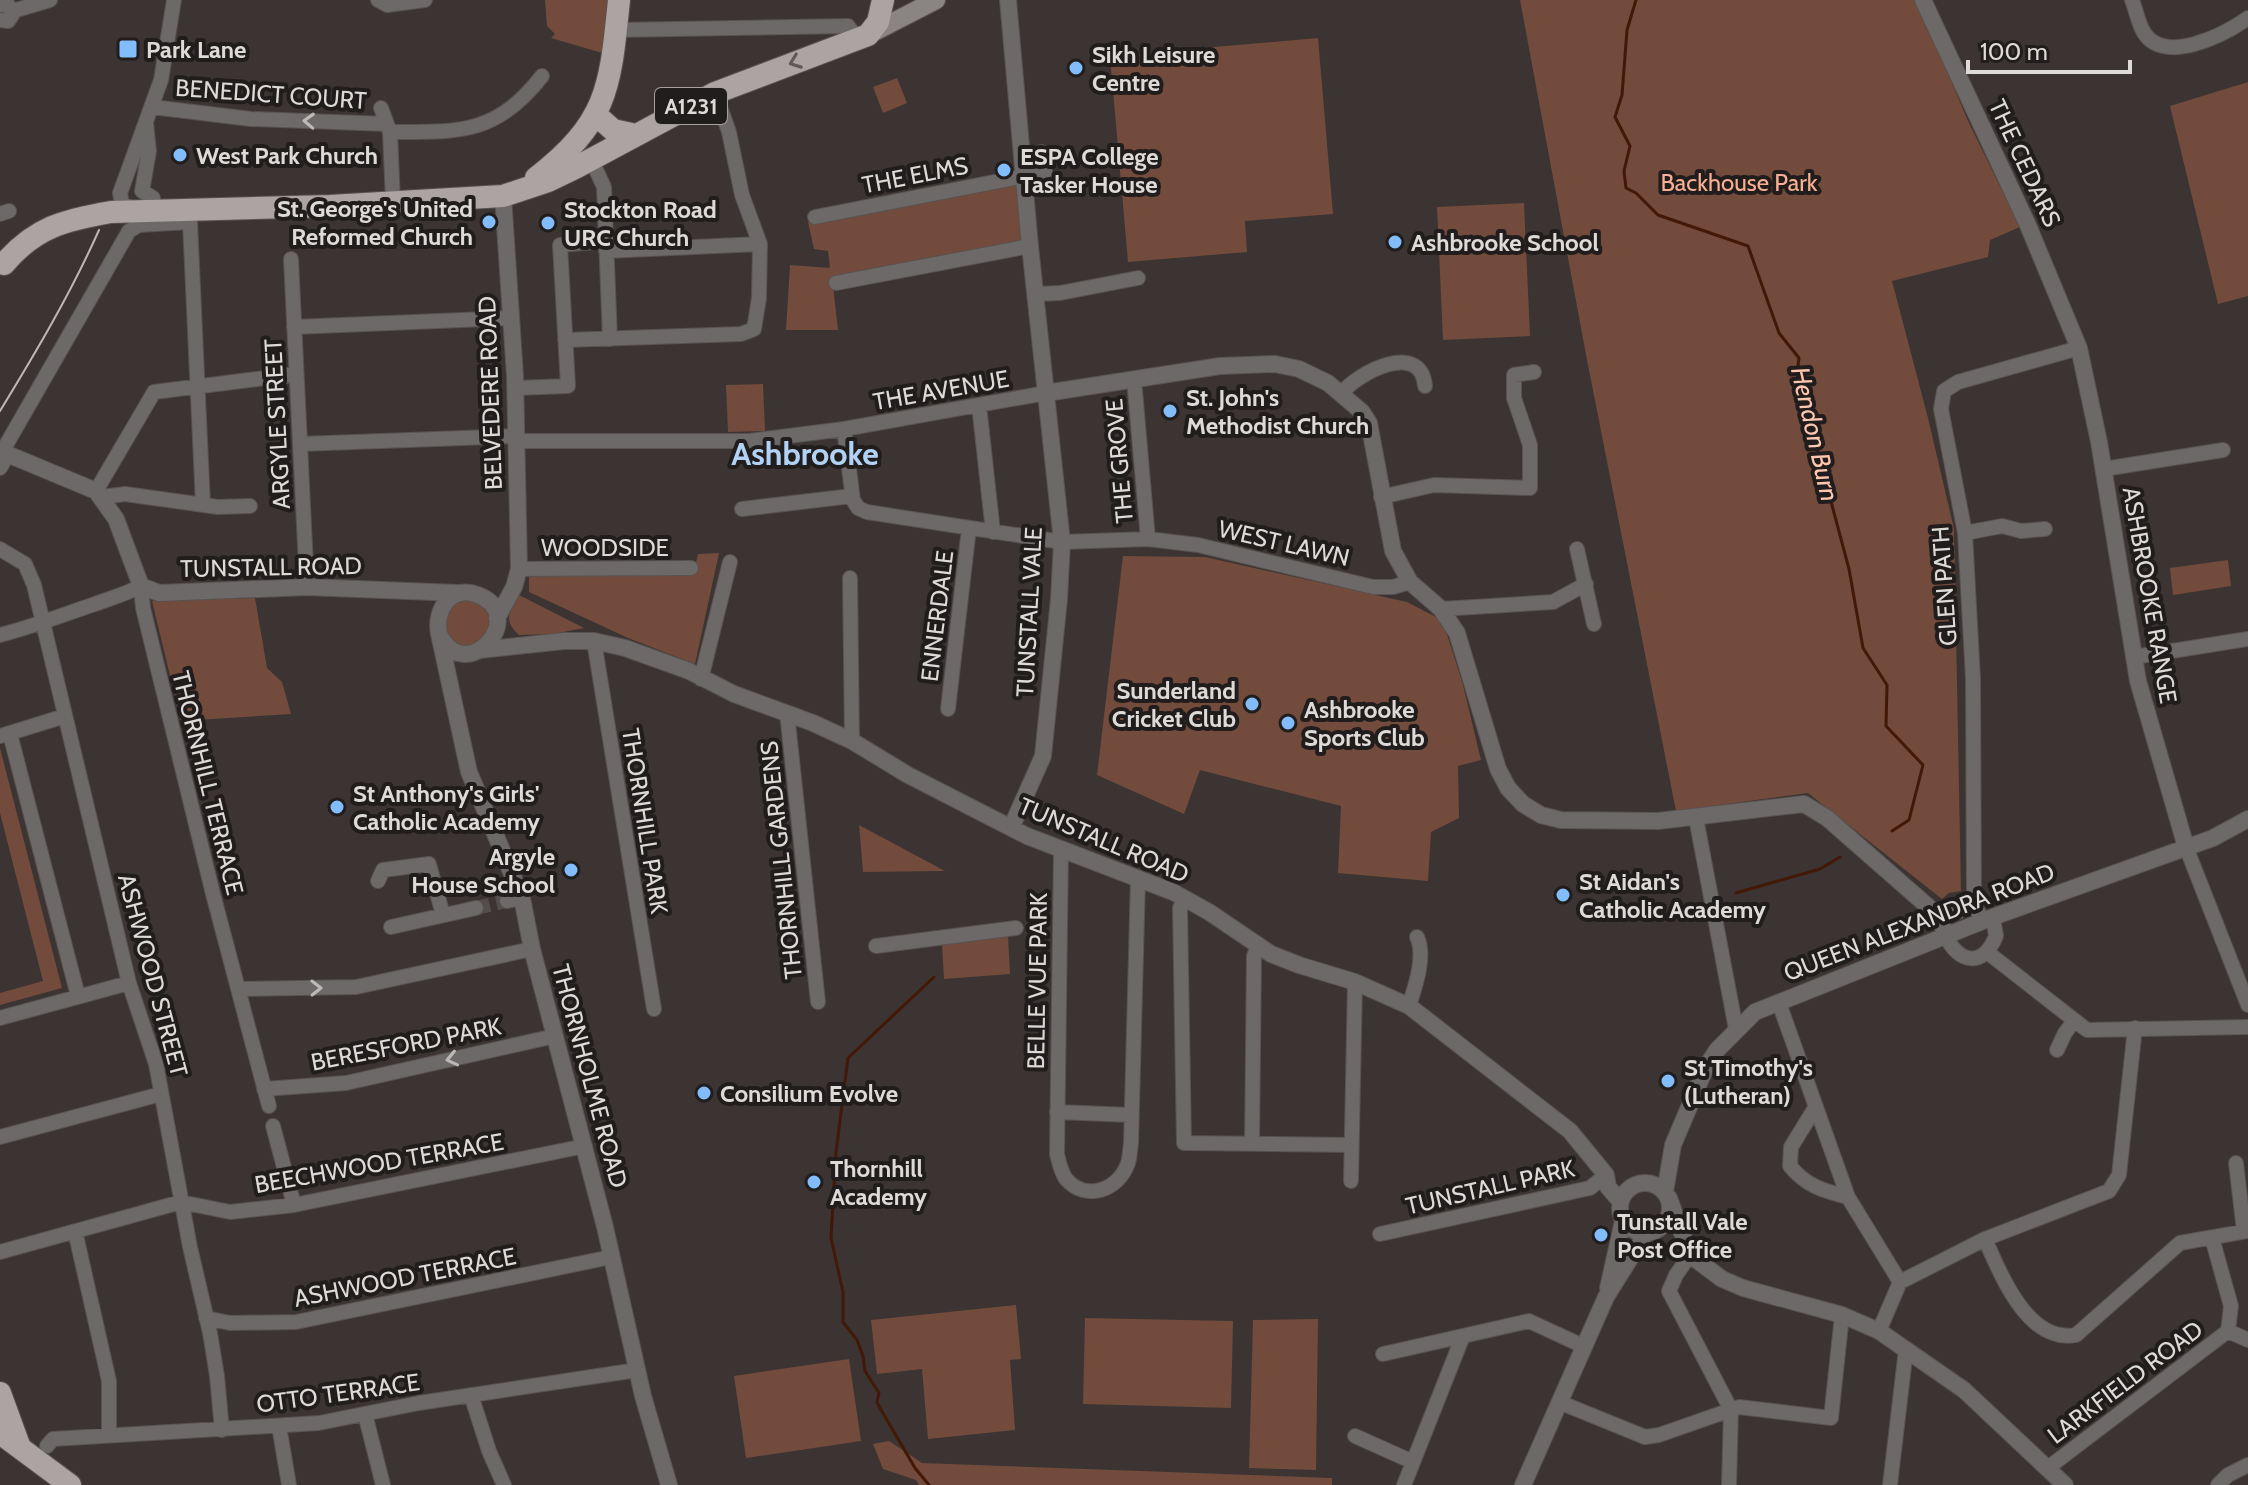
<svg xmlns="http://www.w3.org/2000/svg" width="2248" height="1485" font-family="Cabin,sans-serif">
<style>
.green{fill:#724b3c}
.lines{fill:none;stroke-linecap:round;stroke-linejoin:round}
.stream{stroke:#431806;stroke-width:3}
.minor-tunnel{stroke:#534d4b;stroke-width:14;stroke-dasharray:14 7;stroke-linecap:butt}
.minor-casing{stroke:#585250;stroke-width:16}
.tertiary-casing{stroke:#585250;stroke-width:18}
.secondary-casing{stroke:#585250;stroke-width:20}
.trunk-casing{stroke:#585250;stroke-width:24}
.minor{stroke:#6c6968;stroke-width:14}
.tertiary{stroke:#6c6968;stroke-width:16}
.secondary{stroke:#8a8583;stroke-width:18}
.trunk{stroke:#aca4a2;stroke-width:22}
.tram{stroke:#bcb8b6;stroke-width:2}
.oneway{stroke:#5f5a58}
.oneway2{stroke:#bcb8b6}
.poi-dot{fill:#83bcfb;stroke:#201d1c;stroke-width:3}
.labels{text-anchor:middle;dominant-baseline:central;stroke-width:8;stroke-linejoin:round;paint-order:stroke}
.shield{fill:#201d1c;stroke:#a5a1a0;stroke-width:2}
.shield-label{font-size:22px;font-weight:bold;fill:#dedad8}
.poi-label{font-size:24px;font-weight:bold;fill:#dedad8;stroke:#201d1c;text-anchor:start}
.street-label{font-size:24px;fill:#dedad8;stroke:#201d1c}
.park-label{font-size:24px;fill:#f9af93;stroke:#201d1c}
.water-label{font-size:26px;font-style:italic;fill:#fec5af;stroke:#201d1c}
.district-label{font-size:32px;font-weight:bold;fill:#b2d2f5;stroke:#201d1c}
</style>
<rect width="100%" height="100%" fill="#3b3432"/>
<path class="green" d="M545 0H613L609 55 551 38 555 34 547 26Z
M1520 0H1917L1968 121 2020 227 1990 240 1988 257 1892 281 1928 418 1954 529 1961 891 1949 893 1942 899 1808 793 1676 811 1587 360Z
M1318 38 1333 214 1245 221 1247 252 1128 262 1110 56Z
M897 78 907 103 883 113 873 87Z
M2248 82V296L2218 304 2170 106Z
M1017 183 1023 242 832 277 838 330H786L790 265 830 268 828 251 814 249 808 222Z
M1524 203 1530 336 1443 340 1437 207Z
M763 384 765 431 728 432 726 385Z
M719 553 695 664 628 638 529 592V573L693 575 698 554Z
M1123 556 1205 557 1407 602 1438 618 1446 631 1463 685 1481 760 1458 766 1459 818 1431 832 1428 881 1338 873 1341 806 1200 770 1184 814 1097 775Z
M2228 560 2231 586 2173 595 2170 568Z
M519 595 584 628 553 634 519 635C502 619 510 613 519 595Z
M255 598 267 668 282 682 291 714 181 721 152 601Z
M444 623a23 23 0 1 1 46 0a23 23 0 1 1-46 0Z
M0 748 62 988 0 1005V993L43 981 0 813Z
M859 824V825L945 871 863 872Z
M1008 936 1010 974 944 979 942 945Z
M1016 1305 1021 1359 1010 1360 1015 1430 928 1439 922 1369 877 1374 871 1320Z
M1085 1318 1233 1321 1231 1408 1083 1404Z
M1318 1319 1316 1470 1249 1468 1253 1320Z
M849 1359 861 1441 746 1458 734 1376Z
M889 1441 922 1463 1332 1478V1485H919L916 1480 883 1469 873 1444Z"/>
<g class="lines">
<path class="stream" d="M1636 0 1627 30 1622 95 1615 117 1630 146 1624 171 1626 188 1636 193 1658 215 1748 246 1779 333 1799 358 1797 374 1849 569 1863 648 1887 685 1886 726 1923 765 1909 820 1892 831
M1736 893 1820 869 1840 857
M929 1485 915 1468 880 1408 877 1402 879 1393 865 1371 863 1356 857 1340 843 1322V1292L831 1238 836 1152 848 1058 934 977"/>
<path class="minor-tunnel" d="M476 908 507 901"/>
<g class="minor-casing">
<path id="minor" d="M378 0 387 5 425 0
M2132 0C2136 10 2138 22 2143 31 2163 67 2225 34 2248 18
M0 5H8L13 14 8 21 0 20
M13 11 50 0
M616 30 848 26 857 39
M152 107 251 119 387 124
M381 108 390 132 393 202
M146 123 149 151 142 191 153 198
M390 132C459 132 496 135 542 76
M591 159 604 187 610 339
M135 209 122 204 120 193 161 80 174 0
M0 214 9 211
M815 217 1045 172 1041 152
M606 251 760 244
M291 259 307 587
M836 283 1030 246
M1036 294 1060 293 1138 278
M294 327 512 318
M565 340 741 334 754 329 759 298 760 244 742 195 729 132 715 93
M1134 379 1148 539
M516 388 568 386 560 245 606 241
M1341 394C1358 372 1421 340 1425 386
M979 405 993 532
M844 429 853 500 858 508 867 512 1062 542 1148 539 1198 545 1373 587H1393L1410 582
M517 441H749L844 429 1046 393
M300 444 517 436
M2 452 129 231 139 225 190 222 203 505
M0 468 8 454
M2104 469 2223 450
M96 491 154 392 296 374
M102 497 125 494 218 507 250 506
M1381 497 1434 485 1530 488V445L1514 398V375L1534 372
M742 509 852 496
M1965 533 2002 526 2021 531 2045 529
M0 549 25 564 34 585 129 983 156 1064 190 1247 210 1333 217 1376 222 1430
M1577 549 1594 624
M519 569 691 568
M850 578 852 741
M1441 609 1553 602 1586 584
M0 635C35 626 62 615 95 604 111 598 126 594 141 586L143 608 213 894 269 1106
M594 641 654 1009
M2134 657 2248 639
M701 679 730 562
M948 709 969 528
M787 713 818 1002
M10 734 78 996
M0 736 65 716
M1696 818 1736 1029
M2186 847 2248 1005
M1061 850 1057 1154C1059 1162 1061 1172 1066 1179 1086 1202 1119 1190 1128 1163 1130 1157 1130 1149 1131 1143L1138 878
M378 881 383 870 429 864 443 915
M1185 898 1180 908 1184 1143 1351 1145
M507 901 522 898
M1940 917 1958 912 1974 902
M1982 921 1974 902 1973 679 1965 533 1941 409 1944 391 1958 382 2079 348
M391 927 476 908
M1945 935C1959 964 1983 968 1996 936L1993 917
M876 946 1016 928
M1987 952 2087 1030 2248 1027
M238 989 356 987 532 949
M1779 1003 1848 1197 1900 1282
M1409 1006C1415 987 1426 956 1417 937
M0 1018 129 983
M2057 1050 2065 1033 2074 1021
M264 1089 346 1083 555 1036
M1815 1108 1791 1147 1790 1166C1806 1186 1824 1191 1848 1197
M1057 1112 1131 1115
M273 1126 294 1205
M0 1137 161 1094
M1252 1144 1254 956 1258 946
M2236 1163 2244 1231
M1351 1181 1355 982
M75 1231 109 1381V1435
M1380 1234 1590 1188 1606 1175
M1985 1239C2001 1275 2028 1344 2076 1335L2180 1243 2248 1231
M0 1252 181 1202 230 1212 294 1205 585 1146
M1690 1255 1676 1275 1669 1291 1731 1410 1729 1485
M206 1318 230 1323 296 1322 611 1257
M1879 1331 1900 1282 1985 1239 2109 1191 2119 1175 2135 1028
M2228 1331 2248 1340
M1383 1354 1529 1321 1583 1346
M471 1395 489 1451 504 1485
M1559 1402 1645 1437 1659 1435 1739 1407 1831 1418 1842 1315
M365 1414 383 1485
M279 1426 289 1485
M1355 1436 1413 1462
M47 1446 53 1439 319 1423 419 1403 637 1370
M2049 1467 2228 1331 2231 1306 2212 1238
M1404 1485 1463 1336
M1890 1485 1906 1349
M2218 1485 2228 1475 2248 1465"/>
</g>
<g class="tertiary-casing">
<path id="tertiary" d="M1008 0 1030 246 1062 542 1059 599 1043 756 1011 828
M1923 0 2027 223 2079 348 2099 442 2138 681 2186 847
M1046 393 1220 366 1275 364 1299 369 1328 383 1362 412 1369 423 1393 551 1410 582 1441 609 1457 633 1498 769 1508 788 1523 804 1541 815 1561 820 1658 821 1804 804 1827 818 1940 917 1945 935
M0 451 96 491 116 519 141 586 159 593 307 587 458 593
M497 618 514 587 519 569 515 376 503 196
M439 634C466 689 530 615 478 595 451 584 434 610 439 634L469 772 522 898 532 949 605 1227 643 1396 669 1485
M480 650 564 641H594L625 648 689 671 734 694 813 723 852 741 908 775 1027 836 1173 892 1209 912 1271 954 1299 965 1355 982 1409 1006 1570 1131 1606 1175 1608 1187 1620 1201
M1620 1208a25 25 0 1 1 50 0a25 25 0 1 1-50 0Z
M1665 1192 1673 1145 1706 1067 1717 1050 1755 1012 1993 917 2213 838 2248 819
M1669 1198 1690 1255 1722 1279 1743 1288 1842 1315 1879 1331 1964 1390 2065 1485
M1608 1288 1623 1221
M1523 1485 1606 1297 1646 1233"/>
</g>
<g class="secondary-casing">
<path id="secondary" d="M868 35 936 0"/>
</g>
<g class="trunk-casing">
<path id="trunk" d="M595 114 613 130 636 135
M536 178C609 121 610 87 619 0
M4 264C35 227 65 220 111 212L330 206 503 196 548 181 577 167 715 93 868 35 878 22 883 0
M0 1393 19 1445
M0 1433 70 1485"/>
</g>
<use href="#minor" class="minor"/>
<use href="#tertiary" class="tertiary"/>
<use href="#secondary" class="secondary"/>
<use href="#trunk" class="trunk"/>
<path class="tram" d="M0 411C36 352 71 293 99 230"/>
</g>
<defs><path id="oneway-chevron" d="M-2-3.5L2.5 0L-2 3.5" fill="none" stroke-width="1.6" stroke-linecap="round" stroke-linejoin="round" transform="scale(2)"/></defs>
<use class="oneway" href="#oneway-chevron" transform="translate(795 62) rotate(159)"/>
<g class="oneway2">
<use href="#oneway-chevron" transform="translate(309 121) rotate(-178)"/>
<use href="#oneway-chevron" transform="translate(316 988) rotate(-1)"/>
<use href="#oneway-chevron" transform="translate(452 1059) rotate(167)"/>
</g>
<g class="poi-dot">
<rect x="118" y="39" width="20" height="20" rx="4"/>
<circle cx="1076" cy="68" r="8"/>
<circle cx="180" cy="155" r="8"/>
<circle cx="1004" cy="170" r="8"/>
<circle cx="489" cy="222" r="8"/>
<circle cx="548" cy="223" r="8"/>
<circle cx="1395" cy="242" r="8"/>
<circle cx="1170" cy="411" r="8"/>
<circle cx="1252" cy="704" r="8"/>
<circle cx="1288" cy="723" r="8"/>
<circle cx="337" cy="807" r="8"/>
<circle cx="571" cy="870" r="8"/>
<circle cx="1563" cy="895" r="8"/>
<circle cx="1668" cy="1081" r="8"/>
<circle cx="704" cy="1093" r="8"/>
<circle cx="814" cy="1182" r="8"/>
<circle cx="1601" cy="1235" r="8"/>
</g>
<g class="labels">
<rect class="shield" x="655" y="88" width="72" height="36" rx="6"/>
<g class="shield-label">
<text x="691" y="106">A1231</text>
</g>
<g class="poi-label">
<text x="146" y="49">Park Lane</text>
<text x="1092" y="54">Sikh Leisure<tspan x="1092" dy="28">Centre</tspan></text>
<text x="196" y="155">West Park Church</text>
<text x="1020" y="156">ESPA College<tspan x="1020" dy="28">Tasker House</tspan></text>
<text x="473" y="208" text-anchor="end">St. George's United<tspan x="473" dy="28">Reformed Church</tspan></text>
<text x="564" y="209">Stockton Road<tspan x="564" dy="28">URC Church</tspan></text>
<text x="1411" y="242">Ashbrooke School</text>
<text x="1186" y="397">St. John's<tspan x="1186" dy="28">Methodist Church</tspan></text>
<text x="1236" y="690" text-anchor="end">Sunderland<tspan x="1236" dy="28">Cricket Club</tspan></text>
<text x="1304" y="709">Ashbrooke<tspan x="1304" dy="28">Sports Club</tspan></text>
<text x="353" y="793">St Anthony's Girls'<tspan x="353" dy="28">Catholic Academy</tspan></text>
<text x="555" y="856" text-anchor="end">Argyle<tspan x="555" dy="28">House School</tspan></text>
<text x="1579" y="881">St Aidan's<tspan x="1579" dy="28">Catholic Academy</tspan></text>
<text x="1684" y="1067">St Timothy's<tspan x="1684" dy="28">(Lutheran)</tspan></text>
<text x="720" y="1093">Consilium Evolve</text>
<text x="830" y="1168">Thornhill<tspan x="830" dy="28">Academy</tspan></text>
<text x="1617" y="1221">Tunstall Vale<tspan x="1617" dy="28">Post Office</tspan></text>
</g>
<g class="street-label">
<text transform="translate(271 94) rotate(4)">BENEDICT COURT</text>
<text transform="translate(2025 163) rotate(65)">THE CEDARS</text>
<text transform="translate(915 175) rotate(-11)">THE ELMS</text>
<text transform="translate(941 390) rotate(-10)">THE AVENUE</text>
<text transform="translate(490 393) rotate(-92)">BELVEDERE ROAD</text>
<text transform="translate(277 424) rotate(-93)">ARGYLE STREET</text>
<text transform="translate(1119 461) rotate(-95)">THE GROVE</text>
<text transform="translate(1284 543) rotate(13)">WEST LAWN</text>
<text x="605" y="547">WOODSIDE</text>
<text transform="translate(271 567) rotate(-1)">TUNSTALL ROAD</text>
<text transform="translate(1944 586) rotate(-94)">GLEN PATH</text>
<text transform="translate(2150 595) rotate(80)">ASHBROOKE RANGE</text>
<text transform="translate(1029 612) rotate(-87)">TUNSTALL VALE</text>
<text transform="translate(937 616) rotate(-83)">ENNERDALE</text>
<text transform="translate(208 783) rotate(76)">THORNHILL TERRACE</text>
<text transform="translate(645 821) rotate(81)">THORNHILL PARK</text>
<text transform="translate(1104 840) rotate(23)">TUNSTALL ROAD</text>
<text transform="translate(781 860) rotate(-96)">THORNHILL GARDENS</text>
<text transform="translate(1919 922) rotate(-21)">QUEEN ALEXANDRA ROAD</text>
<text transform="translate(153 975) rotate(75)">ASHWOOD STREET</text>
<text transform="translate(1037 981) rotate(-89)">BELLE VUE PARK</text>
<text transform="translate(406 1044) rotate(-11)">BERESFORD PARK</text>
<text transform="translate(590 1076) rotate(75)">THORNHOLME ROAD</text>
<text transform="translate(379 1163) rotate(-10)">BEECHWOOD TERRACE</text>
<text transform="translate(1490 1187) rotate(-13)">TUNSTALL PARK</text>
<text transform="translate(405 1277) rotate(-11)">ASHWOOD TERRACE</text>
<text transform="translate(2125 1382) rotate(-37)">LARKFIELD ROAD</text>
<text transform="translate(338 1393) rotate(-8)">OTTO TERRACE</text>
</g>
<g class="park-label">
<text x="1739" y="182">Backhouse Park</text>
</g>
<g class="water-label">
<text transform="translate(1815 434) rotate(77)">Hendon Burn</text>
</g>
<g class="district-label">
<text x="805" y="453">Ashbrooke</text>
</g>
</g>
<path d="M1968 60v12h162v-12" fill="none" stroke="#dedad8" stroke-width="4"/>
<text x="1980" y="60" font-size="24" fill="#dedad8" stroke="#201d1c" stroke-width="6" paint-order="stroke">100 m</text>
</svg>
